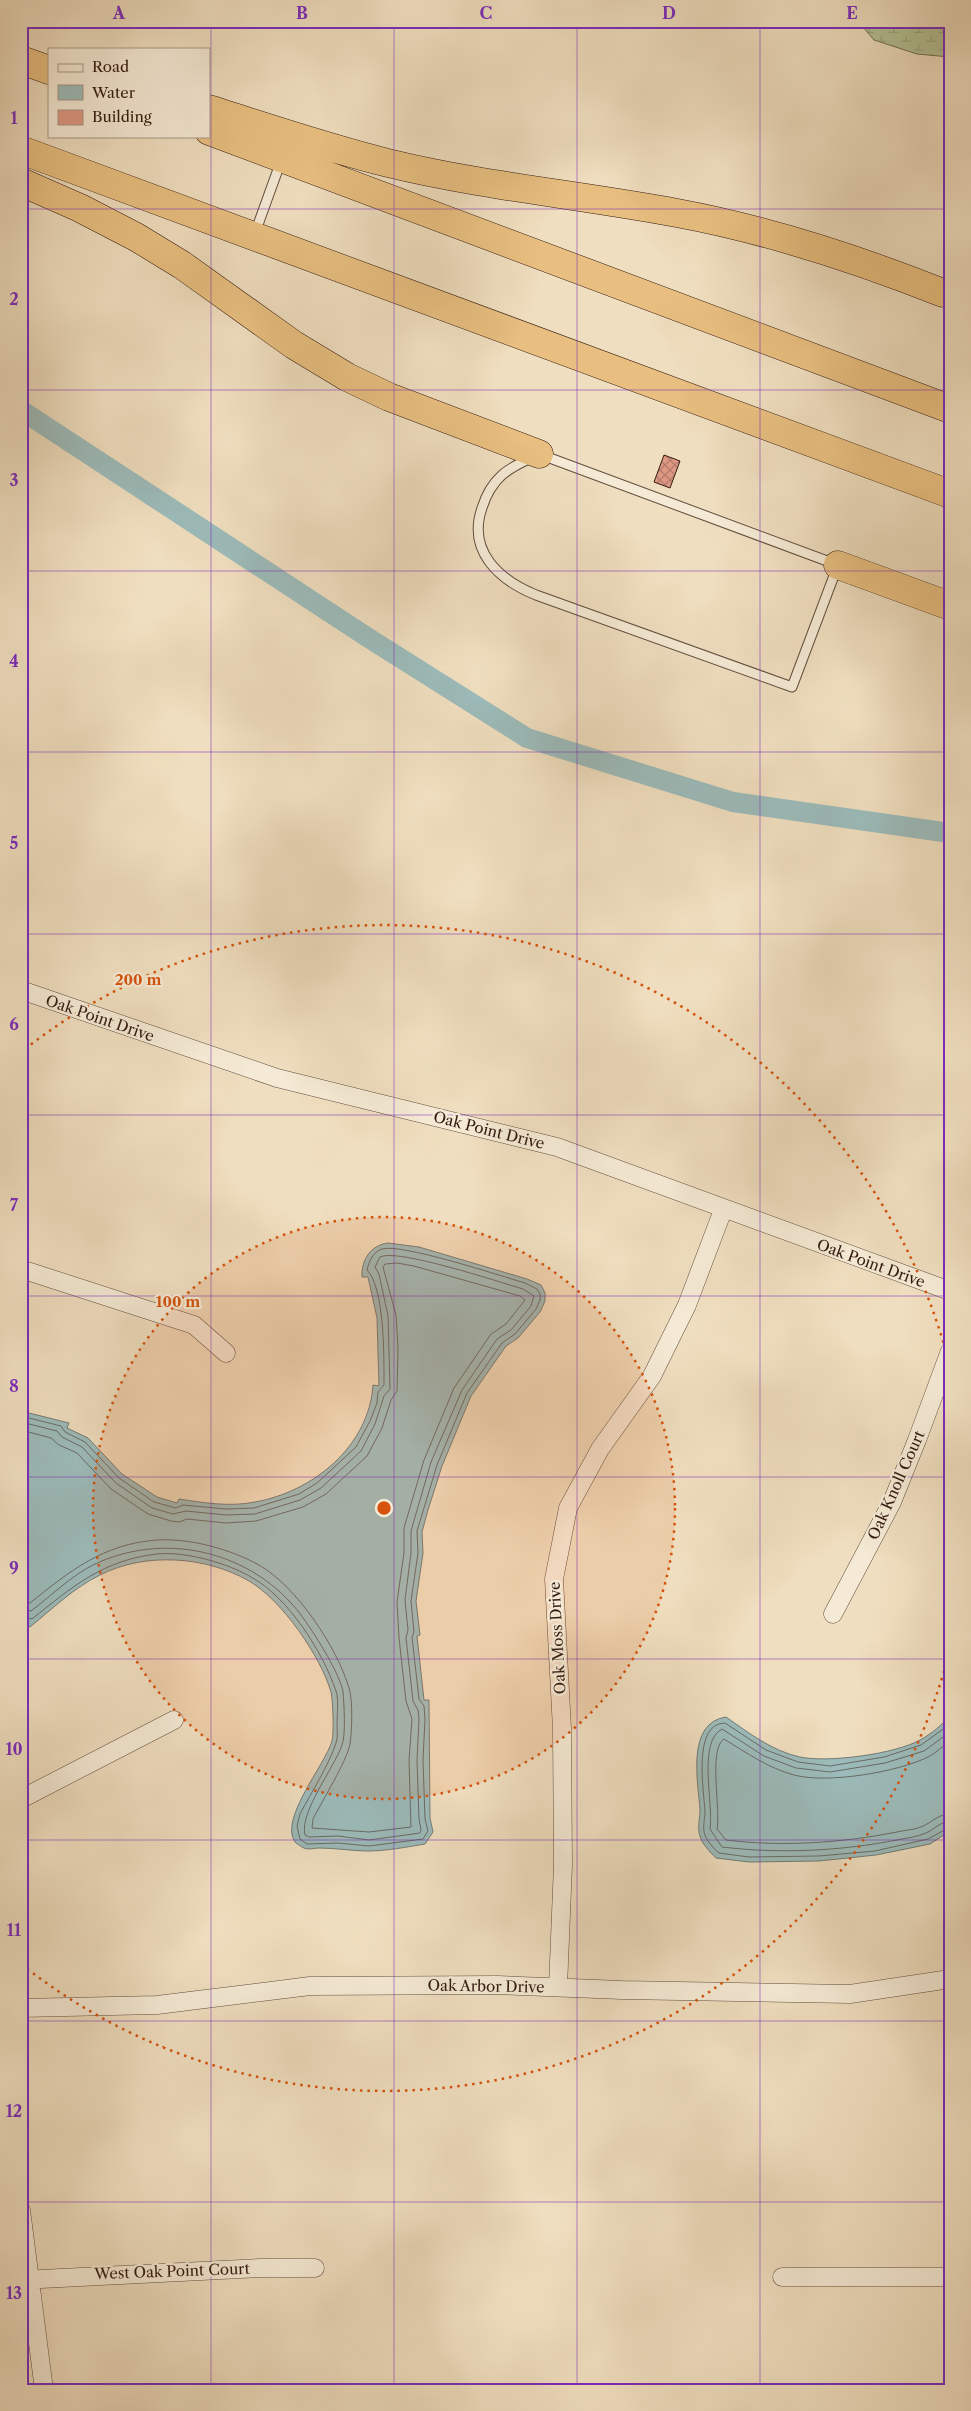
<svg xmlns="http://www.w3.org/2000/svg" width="971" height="2411" font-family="'Libre Caslon Text',serif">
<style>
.wetland{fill:url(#wetland-marsh);stroke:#746e54}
.water{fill:#9cbbba;stroke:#727b77}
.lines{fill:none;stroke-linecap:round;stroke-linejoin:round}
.shore{stroke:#686b66;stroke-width:1}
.canal{stroke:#9cbbba;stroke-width:20}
.building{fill:url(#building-cross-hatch);stroke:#331b12}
.lane-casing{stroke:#624c3d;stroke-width:11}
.street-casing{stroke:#624c3d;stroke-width:19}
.highway-casing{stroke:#331b12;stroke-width:29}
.lane{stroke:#f5ead5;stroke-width:9}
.street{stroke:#f5ead5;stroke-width:18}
.highway{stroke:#e8bf80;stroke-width:28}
.grid{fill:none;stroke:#7b2cbf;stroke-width:1;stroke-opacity:0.55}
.ring{fill:none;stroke:#d6530d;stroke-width:2.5;stroke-dasharray:2.5 5}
.labels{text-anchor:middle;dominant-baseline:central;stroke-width:4.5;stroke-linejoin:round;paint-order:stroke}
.street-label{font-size:15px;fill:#331b12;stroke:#f5ead5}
.centre{fill:#d6530d;stroke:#f5ead5;stroke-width:2.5}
.ring-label{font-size:15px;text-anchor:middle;font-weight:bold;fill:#d6530d;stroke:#f5ead5;stroke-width:4.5;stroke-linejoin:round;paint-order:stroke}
.neatline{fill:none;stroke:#7b2cbf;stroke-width:2}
.grid-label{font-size:16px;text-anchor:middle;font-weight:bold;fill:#7b2cbf}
</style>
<defs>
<pattern id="wetland-marsh" width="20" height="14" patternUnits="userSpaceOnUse" patternTransform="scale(1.25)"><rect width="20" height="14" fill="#b4c296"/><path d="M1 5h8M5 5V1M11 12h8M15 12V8" fill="none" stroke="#9ba680"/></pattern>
<pattern id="building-cross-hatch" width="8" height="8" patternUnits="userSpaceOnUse" patternTransform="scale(1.25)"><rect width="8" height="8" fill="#dd9883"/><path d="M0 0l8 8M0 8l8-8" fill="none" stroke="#b47b6a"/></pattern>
</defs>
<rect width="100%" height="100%" fill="#efdebf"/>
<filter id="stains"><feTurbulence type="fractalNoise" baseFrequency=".004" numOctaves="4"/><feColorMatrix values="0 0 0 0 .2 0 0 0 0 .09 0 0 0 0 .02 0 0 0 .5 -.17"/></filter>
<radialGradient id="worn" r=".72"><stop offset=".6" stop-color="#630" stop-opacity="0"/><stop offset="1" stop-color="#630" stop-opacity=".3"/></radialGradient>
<path class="wetland" d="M858 21H950V57L917 54 874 40Z"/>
<path class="water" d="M388 1243 419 1247 527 1279 541 1285 545 1293V1301L540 1312 518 1338 506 1346 471 1396 442 1466 428 1510 422 1532 423 1553 416 1601 420 1635 417 1636 424 1700H429L430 1818 433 1832 425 1844C406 1847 387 1851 368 1851 352 1851 336 1848 319 1848 315 1848 309 1850 304 1848 302 1847 297 1844 295 1842 279 1819 325 1765 332 1741 334 1733 333 1701 331 1692 321 1657 282 1600 249 1581 206 1556 145 1552 100 1575 75 1587 52 1609 30 1627L21 1620V1411L69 1423 67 1428 88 1438 122 1474 157 1497 177 1503 179 1499C204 1503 230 1507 255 1502 312 1492 369 1447 373 1385L379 1386 377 1318 368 1277H362C361 1260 371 1245 388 1243Z
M950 1716V1831L930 1844 876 1855 819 1861 749 1862 716 1858C710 1852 702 1844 700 1836 697 1828 700 1819 700 1810 698 1781 686 1723 726 1717 749 1733 772 1751 800 1757 828 1763 895 1754 920 1740 930 1735 943 1724 950 1716Z"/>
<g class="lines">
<path class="shore" d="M21 1416 61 1426 65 1432 85 1442 119 1478 154 1502 176 1508 183 1505 226 1509 254 1508 299 1494 317 1483 356 1447 370 1421 377 1403 378 1392 384 1385C384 1359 385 1288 367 1270 369 1261 373 1252 382 1249 401 1243 501 1276 525 1283L537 1289 540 1294V1300L536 1309 515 1334 502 1343 467 1393 437 1465 417 1531 418 1553 411 1601 414 1632 412 1637 419 1699 424 1706 425 1719 423 1760 425 1819 428 1831 423 1839 369 1846 338 1843 307 1844 300 1839 297 1826 300 1814C311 1793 329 1765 336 1743 338 1738 337 1730 337 1725 337 1714 339 1700 336 1691 323 1652 288 1597 251 1577 227 1563 185 1551 157 1554 103 1560 72 1587 32 1619L21 1616
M21 1422 57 1431 62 1437 82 1447 116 1483 152 1508 173 1514 186 1511 226 1515 255 1514 300 1500 321 1488 361 1451 375 1424 384 1396 390 1389 388 1316 379 1274 375 1267 380 1257C397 1248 499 1282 523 1289L534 1296 531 1306 511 1330 497 1339 462 1390 431 1462 411 1531V1553L405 1600 408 1630 406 1638 413 1701 418 1710 419 1719 417 1760 419 1819 421 1830 420 1833 369 1840 338 1836 309 1837 305 1835C299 1813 334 1768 342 1745 346 1735 344 1704 343 1692 340 1674 317 1638 306 1622 260 1554 170 1529 95 1564 72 1575 51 1596 31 1611L21 1610
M21 1430 51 1438 59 1445 77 1453 111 1489 148 1514 171 1521 179 1522 187 1519 226 1523 256 1521 303 1507 326 1494 367 1456 382 1428 391 1400 397 1391 398 1349 396 1315 383 1267 385 1264 397 1263 414 1266 520 1296 525 1300 506 1324 491 1334 454 1388 424 1460 404 1528V1553L397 1602 399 1638 406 1701 412 1719 409 1760 411 1827 369 1832 312 1828 313 1819C322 1801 347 1761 350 1744 352 1732 353 1699 349 1688 337 1647 296 1586 259 1565 230 1549 190 1538 157 1540 103 1544 70 1571 30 1603L21 1602
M950 1724 921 1745 884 1757 830 1766 798 1762 766 1750 725 1723C692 1723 704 1791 705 1812 705 1819 702 1828 705 1835 707 1841 714 1849 719 1853L749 1857 819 1856 875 1851 928 1839 950 1827
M950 1732 924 1751 885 1763 830 1772 796 1768 764 1756 722 1729C697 1742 714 1805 710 1829L722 1847C780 1854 840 1851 897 1840 906 1838 918 1837 926 1833 935 1829 940 1822 950 1821
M950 1741C943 1746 936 1753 928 1757 898 1772 827 1784 794 1775 768 1768 747 1753 724 1739 708 1749 721 1810 717 1829L726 1840C782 1847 841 1843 897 1832 905 1830 915 1830 923 1826 933 1822 938 1814 950 1814"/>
<path class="canal" d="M21 410 367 637 527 738 733 802 950 833"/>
</g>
<path class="building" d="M664 455 680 461 670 488 654 482Z"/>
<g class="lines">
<g class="lane-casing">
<path id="lane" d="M255 233 281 161
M944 291 950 275
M539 454 838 565 792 687 536 595C499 580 467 551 482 508 486 495 492 484 502 475 512 466 527 460 539 454Z"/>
</g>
<g class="street-casing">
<path id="street" d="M21 990 277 1078 557 1147 950 1291
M21 1269 194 1325 226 1353
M833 1614 892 1502 917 1440 950 1351
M21 1799 174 1720
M558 1987 563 1865 562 1729 554 1579 568 1508 600 1449 652 1376 687 1305 723 1210
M21 2008 157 2005 310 1986 498 1985 622 1990 850 1994 950 1979
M21 2210 44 2390
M782 2277H950
M21 2280 261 2268H315"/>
</g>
<g class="highway-casing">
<path id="highway" d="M21 60 49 70
M209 109C268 128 327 148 388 163 482 186 581 195 677 213 769 230 857 259 943 293
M209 131 950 409
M21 150 950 494
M21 182 80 208 136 237 182 265 294 345 347 377 389 397 539 454
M838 565 950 606"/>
</g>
<use href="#lane" class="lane"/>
<use href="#street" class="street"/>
<use href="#highway" class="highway"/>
</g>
<path class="grid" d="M211 21V2390M394 21V2390M577 21V2390M760 21V2390M21 209H950M21 390H950M21 571H950M21 752H950M21 934H950M21 1115H950M21 1296H950M21 1477H950M21 1659H950M21 1840H950M21 2021H950M21 2202H950"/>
<circle cx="384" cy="1508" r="291" fill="#d6530d" fill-opacity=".12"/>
<g class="ring">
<circle cx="384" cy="1508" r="291"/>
<path d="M950 1649A583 583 0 0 1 25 1967M25 1049A583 583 0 0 1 950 1367"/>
</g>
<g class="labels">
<g class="street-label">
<text transform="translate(100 1018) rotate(19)">Oak Point Drive</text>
<text transform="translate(489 1130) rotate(14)">Oak Point Drive</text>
<text transform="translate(871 1263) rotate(20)">Oak Point Drive</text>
<text transform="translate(896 1485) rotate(-66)">Oak Knoll Court</text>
<text transform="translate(557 1638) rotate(-93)">Oak Moss Drive</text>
<text transform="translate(486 1986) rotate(1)">Oak Arbor Drive</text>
<text transform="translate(172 2271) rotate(-2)">West Oak Point Court</text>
</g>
</g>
<circle cx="384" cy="1508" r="8" class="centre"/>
<g class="ring-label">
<text x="138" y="985">200 m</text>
<text x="178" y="1307">100 m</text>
</g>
<rect width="971" height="2411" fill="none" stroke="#efdebf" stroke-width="55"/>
<rect x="48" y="48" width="162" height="90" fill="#f5ead5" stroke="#a79787"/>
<rect x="58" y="64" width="25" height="8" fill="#f5ead5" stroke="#a79787"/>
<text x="92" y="72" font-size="15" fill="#331b12">Road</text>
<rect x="58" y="85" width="25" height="15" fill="#9cbbba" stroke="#a79787"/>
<text x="92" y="98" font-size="15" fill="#331b12">Water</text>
<rect x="58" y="110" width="25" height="15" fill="#dd9883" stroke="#a79787"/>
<text x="92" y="122" font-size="15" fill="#331b12">Building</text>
<rect x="28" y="28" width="916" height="2356" class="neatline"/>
<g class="grid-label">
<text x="119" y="19">A</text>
<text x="302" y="19">B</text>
<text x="486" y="19">C</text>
<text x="669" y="19">D</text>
<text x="852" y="19">E</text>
<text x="14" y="124">1</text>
<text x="14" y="305">2</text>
<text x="14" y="486">3</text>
<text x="14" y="667">4</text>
<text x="14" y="849">5</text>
<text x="14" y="1030">6</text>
<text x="14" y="1211">7</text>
<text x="14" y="1392">8</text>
<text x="14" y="1574">9</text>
<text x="14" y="1755">10</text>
<text x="14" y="1936">11</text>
<text x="14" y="2117">12</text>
<text x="14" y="2299">13</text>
</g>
<rect width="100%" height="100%" filter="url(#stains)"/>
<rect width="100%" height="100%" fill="url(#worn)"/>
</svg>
